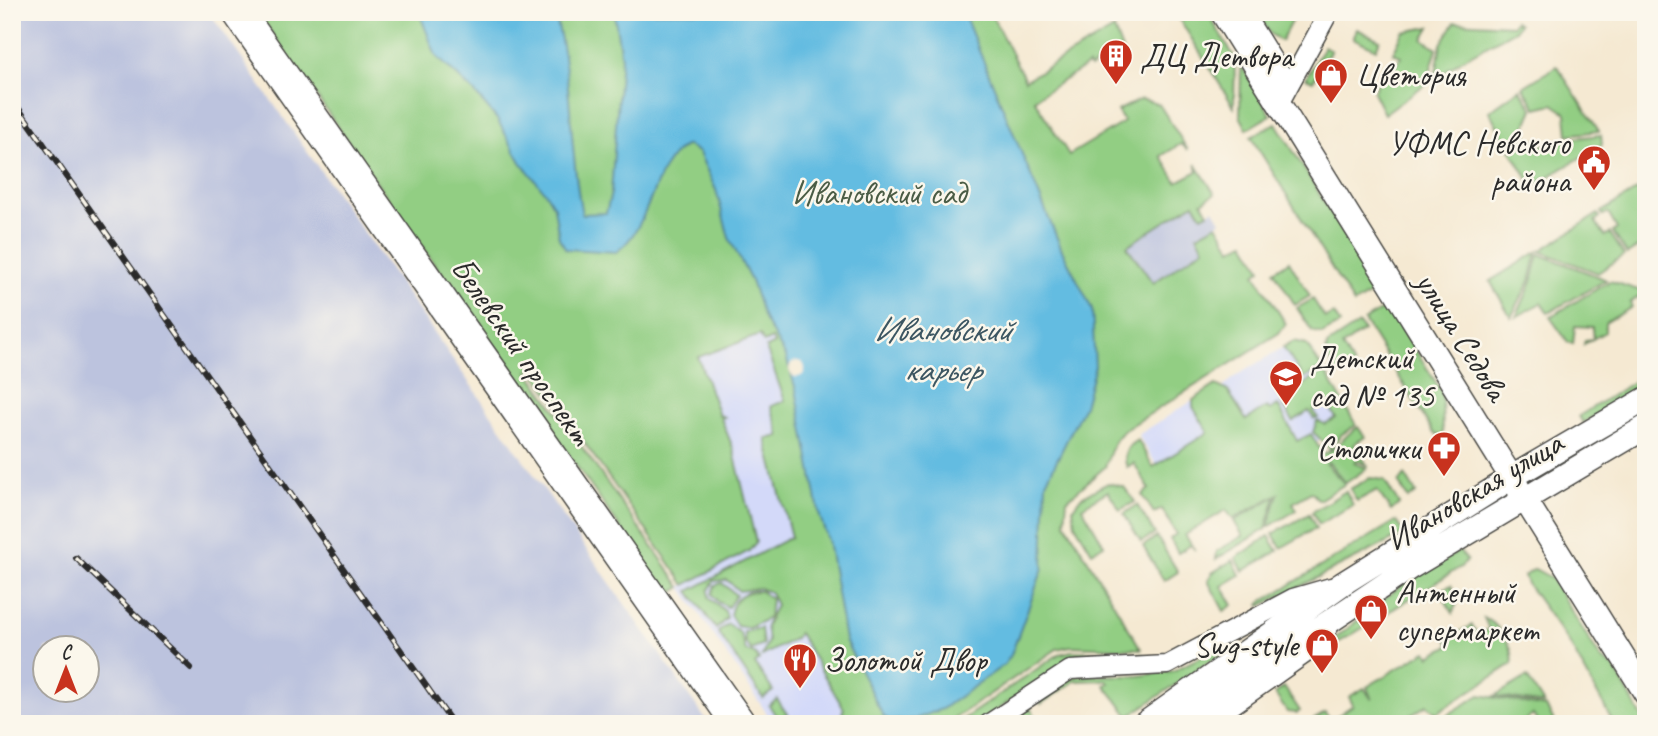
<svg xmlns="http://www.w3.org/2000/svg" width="1658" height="736" font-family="Caveat,sans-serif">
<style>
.built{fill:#d3d9f9}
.industrial{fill:#bcc3de;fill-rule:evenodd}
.green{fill:#92ce83;stroke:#5e7c57;stroke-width:2}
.water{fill:#63bce1;stroke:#477486;stroke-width:2}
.pier{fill:#f5e9d2}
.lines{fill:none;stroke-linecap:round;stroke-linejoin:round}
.minor-casing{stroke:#494844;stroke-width:21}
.major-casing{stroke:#494844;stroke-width:26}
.minor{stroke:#fff;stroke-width:18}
.major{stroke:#fff;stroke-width:23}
.rail-casing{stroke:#2b2b2b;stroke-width:6}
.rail{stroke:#fbf7ec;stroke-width:3.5;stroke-dasharray:10;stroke-linecap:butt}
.labels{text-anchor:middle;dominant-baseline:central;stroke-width:5;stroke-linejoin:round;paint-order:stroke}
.poi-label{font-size:33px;fill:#2b2b2b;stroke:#fbf7ec;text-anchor:start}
.park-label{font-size:33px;fill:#4a5c45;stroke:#fbf7ec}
.street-label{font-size:33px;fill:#2b2b2b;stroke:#fbf7ec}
.water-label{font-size:35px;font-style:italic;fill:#3c5662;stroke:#fbf7ec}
</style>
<rect width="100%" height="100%" fill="#fbf7ec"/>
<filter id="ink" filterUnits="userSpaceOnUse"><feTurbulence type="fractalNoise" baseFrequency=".0143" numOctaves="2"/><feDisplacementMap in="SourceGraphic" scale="14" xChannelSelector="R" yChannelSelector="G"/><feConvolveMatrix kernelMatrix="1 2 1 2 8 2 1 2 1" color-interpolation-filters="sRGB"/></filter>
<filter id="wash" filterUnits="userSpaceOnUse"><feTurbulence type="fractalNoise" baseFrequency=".00686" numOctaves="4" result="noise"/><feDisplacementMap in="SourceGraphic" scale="28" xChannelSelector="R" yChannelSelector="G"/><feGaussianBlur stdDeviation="1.57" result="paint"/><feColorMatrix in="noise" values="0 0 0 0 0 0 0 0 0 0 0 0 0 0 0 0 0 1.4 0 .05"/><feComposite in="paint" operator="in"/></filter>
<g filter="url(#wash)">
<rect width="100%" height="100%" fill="#f5e9d2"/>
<path class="built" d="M760 334 772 339 774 344 766 348 785 401 771 406 780 436 766 440 791 537 804 640 833 687 845 710 842 712 851 724H774L681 587 749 551 756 542 720 418 723 417 719 416 698 357Z
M1300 341 1310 348 1354 422 1266 470 1218 392 1236 376 1292 342Z
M1202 395 1248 468 1183 508 1138 435Z"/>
<path class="industrial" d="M12 12H209L709 724H12ZM46 648H88V690H46Z
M1212 189 1215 194 1202 202 1208 212 1214 209 1221 221 1217 224 1233 249 1138 310 1106 248Z"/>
<path class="green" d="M257 12H990L1025 80 1114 29 1124 56 1102 71 1098 63 1090 68 1088 65 1034 99 1069 155 1124 122 1117 111 1141 99 1159 104 1188 150 1181 144 1161 156 1177 182 1198 171 1196 164 1215 194 1202 202 1208 213 1202 216 1194 203 1127 246 1153 283 1204 248 1197 235 1217 224 1232 249 1245 242 1261 269 1255 274 1286 324 1279 333 1123 431 1114 442 1105 467 1067 500 1065 522 1141 649 1071 646 1057 649 946 724H851L842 712 844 709 799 633 794 639 762 656 768 641 766 626 776 605 770 592 759 588 739 591 727 580 714 581 709 590V598L725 611 727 618 716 629 689 591 791 537 766 439 780 436 771 406 785 401 766 348 774 344 772 339 764 343 760 335 698 357 719 415 724 417 721 418 733 448 756 542 749 551 685 585 532 369 528 371 681 587 668 596Z
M1175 12H1207L1235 58 1234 107Z
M1264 12H1296L1281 41 1270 34 1259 16Z
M1515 21 1519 24 1515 30 1461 60 1435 79 1441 44 1455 22 1512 25Z
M1430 27 1423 39 1437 48 1427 83 1384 114 1373 92 1386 65 1394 69 1401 56 1393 53 1403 32Z
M1357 29 1380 40 1376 49 1353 38Z
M1324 46 1331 50 1313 81 1306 78Z
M1241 65 1271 115 1247 129 1240 116Z
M1557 66 1599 131 1568 135 1566 113 1553 104 1536 108 1523 87Z
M1520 89 1533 109 1527 123V137L1510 149 1489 111Z
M1276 123 1378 289 1354 304 1251 137Z
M1601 135 1602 145 1536 184 1529 180 1511 151 1536 140 1542 146 1559 140Z
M1646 185V242L1627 254 1613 232 1617 229 1608 213 1603 215 1601 212Z
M1598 214 1600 217 1595 221 1605 236 1610 233 1624 255 1598 273 1540 251Z
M1537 252 1530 281 1511 317 1490 281Z
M1539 254 1602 278 1606 280 1548 313 1541 303 1516 317 1532 282Z
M1289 261 1310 296 1295 305 1274 271Z
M1610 281 1645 292 1630 303 1632 307 1605 323V332L1584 344 1585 340 1593 339V327L1575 326 1573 344 1568 342 1550 317Z
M1313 299 1325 318 1334 314 1340 324 1322 334 1312 331 1297 308Z
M1388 306 1442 392 1443 437 1434 433 1364 321Z
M1359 324 1364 331 1342 346 1354 366 1338 375 1326 355 1327 345Z
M1294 341 1306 344 1322 368 1289 388 1287 386 1302 376 1283 347Z
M1325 371 1356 425 1341 435 1330 449 1313 432 1317 421 1325 424 1336 418 1326 401 1313 411 1318 418 1314 419 1309 411 1293 421 1282 403 1293 396 1291 392Z
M1646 374V384L1583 423 1579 416Z
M1216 385 1228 391 1246 420 1267 407 1270 410 1278 405 1297 441 1311 434 1323 454C1336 451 1344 435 1358 427L1365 437 1354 444 1367 465 1356 460 1354 463 1367 468 1346 483 1328 462 1326 464 1345 484 1319 500 1311 492 1293 503 1297 510 1268 527 1278 494 1233 519 1226 510 1185 535 1195 550 1191 545 1178 553 1170 539 1176 534 1162 509 1154 513 1142 495 1149 489 1134 463 1127 467C1122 455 1127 445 1138 440L1153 467 1204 435 1208 432 1193 407V400Z
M1405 475 1416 493 1408 499 1399 483Z
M1370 478 1384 480 1399 504 1391 511 1377 490 1357 501 1350 489Z
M1108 483 1124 487 1135 502 1120 510 1108 491 1082 507 1104 545 1092 552 1075 524 1073 508 1081 497Z
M1346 491 1353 505 1319 524 1312 512Z
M1276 496 1266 529 1216 559 1217 551 1243 536 1234 521Z
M1137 505 1155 534 1141 542 1124 514Z
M1309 514 1316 528 1281 548 1273 534Z
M1396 521 1404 534 1261 606 1260 603Z
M1269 536 1278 551 1243 571 1236 558Z
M1157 537 1178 572 1164 581 1143 546Z
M1459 551 1467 560 1462 566 1371 623 1361 617 1398 588Z
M1233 560 1240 575 1222 586 1233 605 1224 611 1208 581 1212 573Z
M1535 569 1551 578 1601 659 1614 668 1646 724H1614L1569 643 1527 584 1524 576Z
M722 583 736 595 728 607 718 602 712 594 715 585Z
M1451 585 1458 600 1453 613 1439 591Z
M761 591 771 599 769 618 749 628 737 626 730 615C733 598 744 590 761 591Z
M1484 618C1498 623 1516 649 1512 664L1436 713 1427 705 1398 724H1306L1325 713 1331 720 1353 705 1349 697 1364 688 1372 700 1367 687 1426 651 1430 656 1450 645 1447 639 1472 625 1478 635 1489 629Z
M1358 620 1366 626 1305 663Z
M728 624 740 633 746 651 755 654 759 660 755 664 773 691 763 698 718 632Z
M761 628 763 645 751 650 745 642 744 632Z
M1226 644 1227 650 1129 716 1105 685 1109 683 1107 680 1075 681 1041 704 1039 697 1063 680 1082 675 1137 676 1173 671Z
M1072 651 1143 655 1140 660H1077L1065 664 976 724H956L1059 654Z
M1527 677 1544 704 1495 696Z
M1284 687 1300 711 1297 713 1287 712 1275 694Z
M1480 695 1546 707 1555 722 1539 724 1533 715 1520 724H1449L1446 721 1447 715Z
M777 699 793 723 781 724 769 705Z
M1029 707 1041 724H1000Z"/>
<path class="water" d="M419 12H554C574 77 568 147 582 214L606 213 611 193 621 57 614 12H963L1062 250 1092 309 1095 366 1084 406 1046 482 1043 568 1011 655 1004 665 942 709 915 719 891 721 883 716 845 640 828 540 820 517 796 390 786 357 764 319 751 281 729 238 716 190 699 153 687 145C651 162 653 227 616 252L566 249 559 238 554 207 547 195 521 162 497 119 474 92 436 56Z"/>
<path class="pier" d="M789 369a8 8 0 1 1 16 0a8 8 0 1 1-16 0Z"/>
</g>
<g filter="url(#ink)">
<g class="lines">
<g class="minor-casing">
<path id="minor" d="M230 12 730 724
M246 12 748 724
M1279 104 1329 12
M988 724 1070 670 1167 665 1293 598 1331 587
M1206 724 1315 647 1330 625"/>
</g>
<g class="major-casing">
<path id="major" d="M1222 12 1646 694
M1240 12 1281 78
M1144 724 1342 584 1524 470 1646 399
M1176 724 1411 567 1646 427"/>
</g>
<use href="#minor" class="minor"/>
<use href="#major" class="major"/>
<g class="rail-casing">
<path id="rail" d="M12 99 453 724
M76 558 191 668"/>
</g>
<use href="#rail" class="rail"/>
</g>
</g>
<defs>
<g id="building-pin" transform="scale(1.75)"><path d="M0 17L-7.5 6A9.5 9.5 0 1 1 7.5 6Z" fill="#c8321e" stroke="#fbf7ec"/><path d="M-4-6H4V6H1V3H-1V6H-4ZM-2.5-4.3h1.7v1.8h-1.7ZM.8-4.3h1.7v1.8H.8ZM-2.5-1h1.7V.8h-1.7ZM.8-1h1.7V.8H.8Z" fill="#fff"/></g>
<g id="shop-pin" transform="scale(1.75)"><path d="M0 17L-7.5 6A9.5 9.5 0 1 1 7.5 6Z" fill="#c8321e" stroke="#fbf7ec"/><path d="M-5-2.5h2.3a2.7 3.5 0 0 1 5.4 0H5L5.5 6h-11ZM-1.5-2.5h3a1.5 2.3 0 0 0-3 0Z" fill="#fff"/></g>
<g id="civic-pin" transform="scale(1.75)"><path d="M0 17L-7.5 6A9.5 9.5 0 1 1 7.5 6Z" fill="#c8321e" stroke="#fbf7ec"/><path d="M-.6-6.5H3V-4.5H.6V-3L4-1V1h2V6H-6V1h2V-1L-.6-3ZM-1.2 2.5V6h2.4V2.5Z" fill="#fff"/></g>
<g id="school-pin" transform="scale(1.75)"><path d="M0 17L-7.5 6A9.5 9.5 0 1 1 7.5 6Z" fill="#c8321e" stroke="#fbf7ec"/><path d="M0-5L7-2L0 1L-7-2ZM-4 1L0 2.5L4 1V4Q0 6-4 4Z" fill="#fff"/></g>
<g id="pharmacy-pin" transform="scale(1.75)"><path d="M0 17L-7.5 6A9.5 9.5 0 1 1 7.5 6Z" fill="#c8321e" stroke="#fbf7ec"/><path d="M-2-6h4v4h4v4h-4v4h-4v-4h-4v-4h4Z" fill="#fff"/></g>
<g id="restaurant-pin" transform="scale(1.75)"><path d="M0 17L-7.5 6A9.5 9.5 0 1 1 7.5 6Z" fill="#c8321e" stroke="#fbf7ec"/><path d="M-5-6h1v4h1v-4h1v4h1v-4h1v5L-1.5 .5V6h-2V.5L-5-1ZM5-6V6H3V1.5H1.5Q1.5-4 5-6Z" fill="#fff"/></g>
</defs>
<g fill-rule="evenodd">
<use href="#building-pin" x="1116" y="56"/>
<use href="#shop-pin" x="1331" y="75"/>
<use href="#civic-pin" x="1594" y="162"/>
<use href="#school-pin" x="1286" y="377"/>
<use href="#pharmacy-pin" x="1444" y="448"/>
<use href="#shop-pin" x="1371" y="611"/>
<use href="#shop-pin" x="1322" y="645"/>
<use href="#restaurant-pin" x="800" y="660"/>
</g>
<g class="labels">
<g class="poi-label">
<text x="1140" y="56">ДЦ Детвора</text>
<text x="1356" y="75">Цветория</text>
<text x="1570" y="143" text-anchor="end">УФМС Невского<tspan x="1570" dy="38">района</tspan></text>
<text x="1310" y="358">Детский<tspan x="1310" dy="38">сад № 135</tspan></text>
<text x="1420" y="448" text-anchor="end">Столички</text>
<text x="1396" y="592">Антенный<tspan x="1396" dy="38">супермаркет</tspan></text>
<text x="1298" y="645" text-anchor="end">Swg-style</text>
<text x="824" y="660">Золотой Двор</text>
</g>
<g class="park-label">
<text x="879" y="193">Ивановский сад</text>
</g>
<g class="street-label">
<text transform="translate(1462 336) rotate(58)">улица Седова</text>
<text transform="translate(522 351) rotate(55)">Белевский проспект</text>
<text transform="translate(1474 491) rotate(-31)">Ивановская улица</text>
</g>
<g class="water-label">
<text x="942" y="329">Ивановский<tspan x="942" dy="40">карьер</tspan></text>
</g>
</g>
<rect width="1658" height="736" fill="none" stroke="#fbf7ec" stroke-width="42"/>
<g transform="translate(66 669)"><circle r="33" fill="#fbf7ec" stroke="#a8a59f" stroke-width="2"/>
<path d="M0-5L12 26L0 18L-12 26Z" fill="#c8321e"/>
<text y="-10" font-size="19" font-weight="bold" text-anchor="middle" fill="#2b2b2b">С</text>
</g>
</svg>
